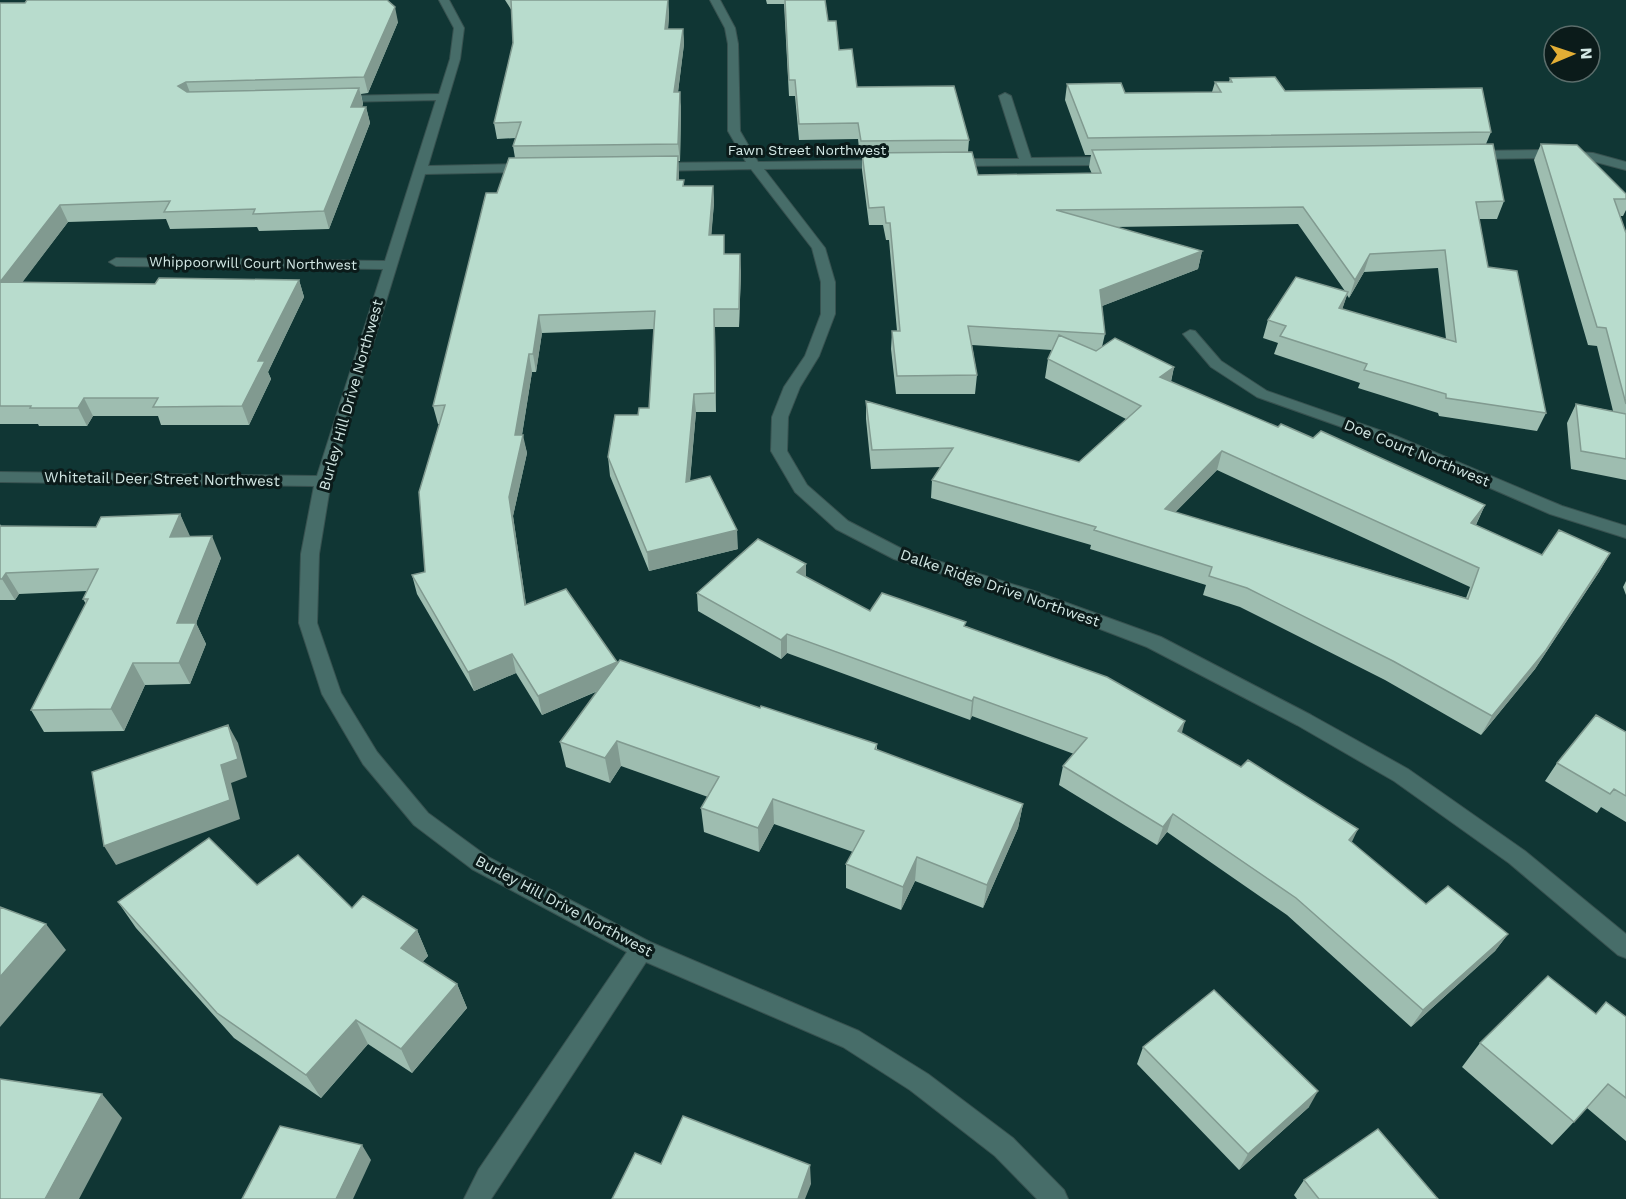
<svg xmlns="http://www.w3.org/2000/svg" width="1626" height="1199" font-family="'Work Sans',sans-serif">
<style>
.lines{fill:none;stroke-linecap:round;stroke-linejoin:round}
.street-casing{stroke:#385250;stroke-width:2}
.street{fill:#476d69;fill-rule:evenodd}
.wall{fill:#9ebdb0;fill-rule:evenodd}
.shaded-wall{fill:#819a90}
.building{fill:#b8dccd;stroke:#819a90;stroke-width:1.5;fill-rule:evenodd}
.labels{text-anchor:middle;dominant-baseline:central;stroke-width:6;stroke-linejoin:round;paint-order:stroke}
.far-street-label{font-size:14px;fill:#d3e8e5;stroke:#0b1b1a}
.street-label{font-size:15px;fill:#d3e8e5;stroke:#0b1b1a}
</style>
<rect width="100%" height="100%" fill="#103634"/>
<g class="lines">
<g class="street-casing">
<path id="street" d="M439 0H449L464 28 460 59 428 166 528 164 534 168 528 172 425 174 331 481 319 554 317 623 341 693 377 752 428 813 488 857 650 942 859 1031 928 1074 1013 1138 1064 1190 1068 1199H1037L995 1156 910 1090 843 1047 646 962 491 1199H464L479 1169 627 952 472 869 414 825 363 764 322 694 299 623 301 554 314 486 0 482V472L317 476 383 269 116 266 109 262 116 258 385 261 436 100 340 102 334 99 340 96 439 94 450 59 454 28Z
M710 0H720L735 28 738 44 740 131 758 162 885 160 891 164 885 168 764 169 825 248 835 282V314L819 356 800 387 788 417 787 451 807 485 848 521 906 551 1034 591 1161 637 1311 715 1408 769 1525 851 1626 934V958L1618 955 1509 863 1394 781 1297 725 1147 647 1022 599 894 559 836 529 795 492 771 451 772 417 784 387 805 356 821 314V282L812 248 751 169 655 171 649 167 655 163 746 162 728 131V44L725 28Z
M1005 93 1011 96 1031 158 1113 157 1119 161 1113 165 948 166 946 163 952 159H1019L999 96Z
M1547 150 1593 153 1626 162V170L1592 161 1547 158 1471 159 1465 155 1471 151Z
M1190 330 1195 331 1221 361 1267 391 1396 436 1562 506 1626 526V538L1550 514 1384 442 1257 397 1211 367 1183 334Z"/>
</g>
<use href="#street" class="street"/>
</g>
<path class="wall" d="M505 0H668L669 15 668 29H683L684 44 678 92 681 108 680 161H678L679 180H684V186H713L714 203 711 235 725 254 741 271 739 327H715L716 412H696L690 481 738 549 649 571 610 476 608 457 638 415 649 408 654 329 542 333 536 372H532L522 435 527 453 513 516 526 605 617 664 877 744V750L1023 804 1018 828 983 908 915 881 901 910 846 888V864L853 852 774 824 759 852 704 832 701 808 708 797 621 766 610 783 566 767 560 742 598 691 542 715 516 673 474 691 417 594 412 575 425 572 440 424H438L433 406 497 193 515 158 513 146 516 138 497 139 494 123 513 43 512 11Z
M766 0H825L828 21 839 50 857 87 969 140 968 152 978 175 1092 174 1089 167 1091 155H1085L1065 100 1067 84 1125 93 1212 92 1215 82H1229L1230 78 1285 91 1491 132 1486 144 1504 201 1497 219H1479L1488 267 1546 413 1537 431 1439 416 1438 413 1358 388 1360 383 1274 354 1278 343 1263 338 1268 320 1345 291 1298 224 1115 227 1202 251 1198 269 1102 306 1105 334 1102 347 1174 367 1171 382 1278 427 1313 438 1485 505 1476 525 1542 555 1610 553 1599 572 1535 669 1481 735 1385 680 1240 607 1203 595 1206 585 1090 549 1091 545 931 498 932 480 941 467 871 469 866 419V401L1079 462 1126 419 1045 378 1048 359 1052 350 972 345 977 375 975 394H896L891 349 892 331H897L889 240H886L883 225H869L862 170V158H860L858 139 799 140 795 96H789L784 4H767ZM1438 268 1446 339 1342 309 1347 295 1349 298 1364 272ZM1217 470 1470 587 1466 598 1175 512Z
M0 3 398 22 368 93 361 94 363 104 362 107H366L370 123 329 229 259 231 257 227 170 229 166 219 68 222 22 282 155 284 299 280 304 297 268 372 271 379 249 425H161L158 416H93L87 426H39L38 424H0Z
M1541 144 1626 194V210L1623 216H1620L1626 233V480L1571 469 1567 423 1576 404 1613 411 1597 346 1588 345 1534 160Z
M180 514 189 537 221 558 196 623 206 644 190 684 145 685 124 731 44 732 31 710 86 604 83 599 87 591 19 594 15 600H0V524L1 526 96 527Z
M806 564V577L870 611 966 626 1182 733 1351 843 1426 904 1508 934 1495 951 1411 1027 1287 915 1167 832 1157 845 1059 785 1063 766 1074 754 972 716 970 720 787 653 781 659 698 611 697 593Z
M1626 581V595L1623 587Z
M1626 732V822L1601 807 1597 813 1545 781 1557 763Z
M257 885 352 908 417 930 428 956 422 962 457 984 467 1008 412 1073 368 1044 321 1098 234 1038 136 928 118 902Z
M1596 1014 1626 1017V1141L1587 1108 1552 1145 1462 1067 1480 1043Z
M1143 1047 1309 1107 1239 1170 1137 1064Z
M1304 1180 1438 1199H1297L1294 1195Z"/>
<path class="shaded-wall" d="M668 0 669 15 667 44 665 29Z
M395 7 398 22 368 93 364 77Z
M683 29 684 44 676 108 674 92Z
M186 82 192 98 178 86Z
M359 88 363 104 355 124 351 107Z
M680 92 681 108 680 161 678 144Z
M366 107 370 123 329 229 324 211Z
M678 156 679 172V197L677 180Z
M713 186 714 203 710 253 709 235Z
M60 205 68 222 9 300 0 282Z
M1202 251 1198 269 1097 308 1100 290Z
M740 254 741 271 739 327V309Z
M1370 254 1364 272 1349 298 1355 280Z
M299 280 304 297 268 372 271 379 249 425 242 406 258 361Z
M1348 292 1342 310 1339 308Z
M714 309 715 327 716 412 715 393Z
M539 315 542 333 536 372 533 354Z
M529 354 532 372 519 453 515 435Z
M1174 367 1170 385 1160 377Z
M694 394 696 412 688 501 686 482Z
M84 398 93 416 87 426 78 408Z
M523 435 527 453 513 516 529 624 525 605 509 497Z
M1222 451 1217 470 1160 528 1165 509Z
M1485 505 1476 524 1462 542 1471 523Z
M180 514 190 536 180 559 170 537Z
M737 530 738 549 649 571 647 552Z
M212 536 221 558 195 626 196 623 206 644 190 684 179 663 177 623Z
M1610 553 1599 572 1535 669 1481 735 1492 716Z
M806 564V583L797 572Z
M6 573 19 594 15 600 2 579Z
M787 634V653L781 659V640Z
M512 654 516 673 474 691 468 672Z
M617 662 620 681 542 715 538 696Z
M133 663 145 685 124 731 111 709Z
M974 697 972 716 970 720 972 701Z
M1185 721 1180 740 1178 731Z
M228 725 238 743 247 777 231 783 240 819 116 865 104 846 221 765Z
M617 741 621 766 610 783 605 758Z
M773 799 774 824 759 852 758 828Z
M1023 804 1018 828 983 908 987 885Z
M1173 814 1167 832 1157 845 1163 827Z
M1358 829 1349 848V840Z
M917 857 915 881 901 910 903 887Z
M46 924 66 950 0 1027V977Z
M417 930 428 956 412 974 401 948Z
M1508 934 1495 951 1411 1027 1423 1010Z
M457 984 467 1008 412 1073 401 1049Z
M356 1020 368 1044 321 1098 306 1075Z
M1318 1091 1309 1107 1239 1170 1248 1154Z
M102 1094 122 1118 79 1199H45Z
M362 1145 371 1160 353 1199H336Z
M810 1165 811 1184 805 1199H798Z"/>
<path class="building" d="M27 0H387L395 7 364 77 186 82 178 86 187 92 359 88 351 107H366L324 211 253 214 255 209 164 212 170 201 60 205 0 282V3H25Z
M511 0H668L665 29H683L674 92H680L678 144 513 146 521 122 494 123 513 43Z
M785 0H825L828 21H836L839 50 852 49 857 87 954 86 969 140 861 141 858 123 799 124 795 80H789Z
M1275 77 1285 91 1482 88 1491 132 1088 138 1067 84 1121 83 1125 93 1221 92 1215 82H1232L1230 78Z
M1493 144 1504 201 1476 202 1488 267 1517 271 1546 413 1446 398V394L1364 370 1367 364 1280 336 1286 326 1268 320 1296 277 1348 292 1339 308 1456 342 1445 250 1370 254 1355 280 1303 207 1056 210 1202 251 1100 290 1105 334 968 326 977 375 897 376 892 331H900L890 223H886L884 207 869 208 862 153 972 152 978 175 1101 173 1092 150Z
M1541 144 1577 145 1626 194V199H1614L1626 233V404L1606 328 1597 327Z
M678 156 677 180H684L683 186H713L709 235H724V254H740L739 309H714L715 393 694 394 686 482 710 476 737 530 647 552 608 457 615 415H638L639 408H649L655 311 539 315 533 354H529L515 435H523L509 497 525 605 566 589 617 662 538 696 512 654 468 672 412 575 425 572 419 492 445 405 433 406 486 193H497L509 158Z
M159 278 299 280 258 361H265L242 406 153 407 158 398H84L78 408H30L31 406H0V282L155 284Z
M1059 335 1096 351 1115 338 1174 367 1160 377 1278 427 1281 424 1313 438 1321 431 1485 505 1471 523 1542 555 1559 530 1610 553 1546 650 1492 716 1393 661 1247 588 1209 576 1212 567 1094 530 1096 527 932 480 953 448 872 450 866 401 1079 462 1141 406 1048 359ZM1222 451 1479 568 1468 599 1165 509Z
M1576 404 1626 414V459L1581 451Z
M180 514 170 537 212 536 177 623H196L179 663H133L111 709 31 710 88 599H83L98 569 6 573 2 579H0V526L96 527 101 517Z
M758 539 806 564 797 572 870 611 882 593 966 622 964 626 1107 677 1185 721 1178 731 1241 767 1248 760 1358 829 1349 840 1426 904 1448 886 1508 934 1423 1010 1296 898 1173 814 1163 827 1063 766 1087 738 974 697 972 701 787 634 781 640 697 593Z
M620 660 760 708 761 706 877 744 875 749 1023 804 987 885 917 857 903 887 846 864 864 831 773 799 758 828 701 808 719 777 617 741 605 758 560 742Z
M1596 715 1626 732V796L1614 789 1610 794 1557 763Z
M228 725 238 759 221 765 230 800 104 846 92 772Z
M209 838 257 885 298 855 352 908 363 896 417 930 401 948 457 984 401 1049 356 1020 306 1075 217 1013 118 902Z
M0 907 46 924 0 977Z
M1548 976 1596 1014 1606 1002 1626 1017V1098L1608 1084 1574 1122 1480 1043Z
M1214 990 1318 1091 1248 1154 1143 1047Z
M0 1079 102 1094 45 1199H0Z
M683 1116 810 1165 798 1199H612L635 1153 661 1164Z
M280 1126 362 1145 336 1199H242Z
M1378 1129 1438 1199H1319L1304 1180Z"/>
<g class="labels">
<g class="far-street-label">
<text x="807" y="150">Fawn Street Northwest</text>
<text transform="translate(253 263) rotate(1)">Whippoorwill Court Northwest</text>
</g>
<g class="street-label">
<text transform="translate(351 395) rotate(-74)">Burley Hill Drive Northwest</text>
<text transform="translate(1417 453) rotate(22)">Doe Court Northwest</text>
<text transform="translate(162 479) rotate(1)">Whitetail Deer Street Northwest</text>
<text transform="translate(1000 588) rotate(19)">Dalke Ridge Drive Northwest</text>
<text transform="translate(564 906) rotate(28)">Burley Hill Drive Northwest</text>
</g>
</g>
<g transform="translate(1572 54) rotate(88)"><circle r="28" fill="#0b1b1a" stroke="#5b6d6b" stroke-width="1.5"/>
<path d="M0-4.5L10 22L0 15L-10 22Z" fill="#e3ae35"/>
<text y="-9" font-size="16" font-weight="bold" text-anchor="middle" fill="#d3e8e5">N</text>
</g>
</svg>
